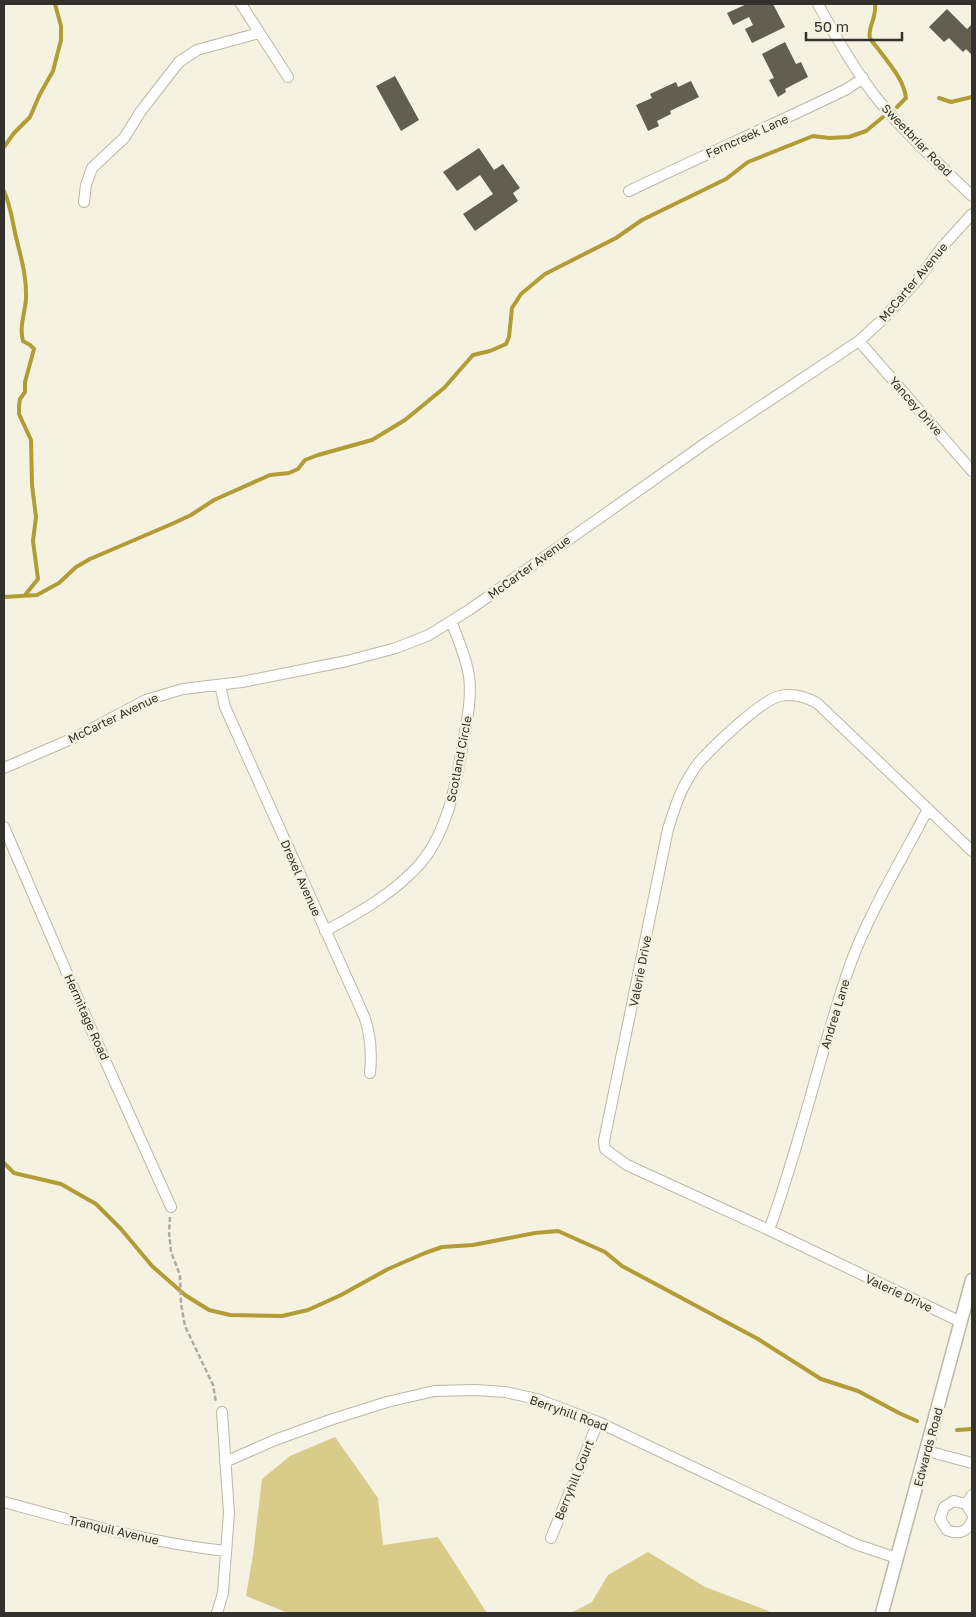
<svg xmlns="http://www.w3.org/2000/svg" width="976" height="1617" font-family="'Golos Text',sans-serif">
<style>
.green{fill:#d9cb89}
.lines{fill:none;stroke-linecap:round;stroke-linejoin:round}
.stream{stroke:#b19c35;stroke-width:4}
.building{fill:#635f50}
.minor-casing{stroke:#bbb8a7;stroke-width:12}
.tertiary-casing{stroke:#bbb8a7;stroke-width:15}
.path{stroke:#aeab9e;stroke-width:2.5;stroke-dasharray:5 2.5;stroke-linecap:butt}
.minor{stroke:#fff;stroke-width:10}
.tertiary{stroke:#fff;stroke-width:12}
.labels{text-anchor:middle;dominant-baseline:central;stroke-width:5;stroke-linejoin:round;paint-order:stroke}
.street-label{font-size:12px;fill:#33312b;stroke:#f6f2e1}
</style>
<rect width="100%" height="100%" fill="#f6f2e1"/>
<path class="green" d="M335 1437 378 1498 383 1545 438 1537 487 1613H288L246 1596 253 1555 262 1479 290 1456Z
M648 1552 705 1587 769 1611 768 1613H571L592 1602 608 1575Z"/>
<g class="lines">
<path class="stream" d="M875 4C877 17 867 29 870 38 872 42 877 47 879 50 890 65 904 80 906 98L897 107
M939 98 951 102 972 97
M4 147 14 133 30 117 40 94 53 71 61 40V26L55 4
M4 191C11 207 12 220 16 237 21 258 27 277 26 299 25 313 19 327 23 341L30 345 34 349 25 382V392L20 399 19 406V414L31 440 32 485 36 517 33 541 38 579 25 595
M4 597 37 595 59 583 76 567 90 559 174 523 191 515 214 500 270 475 289 473 298 469 305 460 318 455 372 440 405 420 444 388 473 355 490 351 506 344 509 337 512 308 521 294 545 274 616 238 642 220 726 179 748 162 813 136 829 138 849 137 866 131 883 117
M4 1163 14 1173 61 1184 96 1204 121 1229 152 1266 185 1295 209 1310 230 1315 282 1316 308 1310 341 1295 388 1269 425 1253 442 1247 473 1245 535 1233 558 1231 605 1252 622 1266 758 1339 821 1379 858 1391 899 1413 917 1421
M957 1430 972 1429"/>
</g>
<path class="building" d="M747 4H773L785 27 752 43 745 29 753 25 749 17 733 25 727 13Z
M947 9 967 29 972 24V55L966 49 963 52 949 38 944 42 929 27Z
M785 42 796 64 801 62 808 77 785 89 786 92 778 97 769 80 774 78 762 54Z
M395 76 419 120 401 131 376 86Z
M691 81 699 97 670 111 671 114 657 121 659 126 648 131 636 105 652 98 650 94 676 82 678 87Z
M479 148 494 170 503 164 520 188 513 193 518 201 475 231 463 214 493 194 480 175 457 191 443 172Z"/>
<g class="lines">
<g class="minor-casing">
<path id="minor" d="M241 4 288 77
M818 4C836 37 855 71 879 101 907 135 940 165 972 196
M629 191C702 156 775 124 847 89L863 78
M84 202 86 185 92 168 124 138 141 111 179 62 197 50 259 33
M859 341 972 471
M220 685 225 707 364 1016C371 1035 372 1053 370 1073
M4 768 76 737 146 700 183 689 242 682 347 661 396 648 429 635 469 610 710 440 859 341 883 319 919 278 943 246 972 214
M4 827 95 1038 171 1207
M325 931C359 913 394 893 420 864 448 831 456 784 463 743 467 721 472 698 469 676 466 657 458 639 451 621
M769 1230C801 1143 820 1052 850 965 869 913 902 859 928 809
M961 1322 769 1230 627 1165 605 1149 604 1141 668 829C673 814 677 799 684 786 688 779 692 772 696 766 710 749 761 700 780 696 793 693 806 697 817 703L972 851
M927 1451 972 1463
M225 1462 275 1440 330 1420 387 1402 434 1391 475 1390 505 1392 537 1399 598 1422 855 1544 897 1558
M4 1502C77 1522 150 1543 226 1551
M966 1504 972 1495
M972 1514 966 1504 954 1501 944 1507 940 1519 947 1530C958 1535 967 1532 972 1521
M551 1538 598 1422
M217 1613 223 1593 229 1513 222 1412"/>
</g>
<g class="tertiary-casing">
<path id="tertiary" d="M882 1613 972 1280"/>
</g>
<path class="path" d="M170 1217 169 1232 171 1252 180 1275 181 1304 185 1326 213 1385 216 1402"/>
<use href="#minor" class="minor"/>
<use href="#tertiary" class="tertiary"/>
</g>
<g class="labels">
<g class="street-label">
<text transform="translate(747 136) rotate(-24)">Ferncreek Lane</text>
<text transform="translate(917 140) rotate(46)">Sweetbriar Road</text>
<text transform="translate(913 282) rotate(-50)">McCarter Avenue</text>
<text transform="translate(916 406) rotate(49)">Yancey Drive</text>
<text transform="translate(529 567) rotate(-36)">McCarter Avenue</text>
<text transform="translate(113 718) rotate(-26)">McCarter Avenue</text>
<text transform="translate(459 759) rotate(-79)">Scotland Circle</text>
<text transform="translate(301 878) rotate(66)">Drexel Avenue</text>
<text transform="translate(640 971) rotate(-79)">Valerie Drive</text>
<text transform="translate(835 1014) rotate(-73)">Andrea Lane</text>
<text transform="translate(87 1017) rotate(66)">Hermitage Road</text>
<text transform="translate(899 1293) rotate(25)">Valerie Drive</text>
<text transform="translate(569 1413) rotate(20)">Berryhill Road</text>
<text transform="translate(928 1447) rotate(-75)">Edwards Road</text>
<text transform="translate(574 1480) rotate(-68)">Berryhill Court</text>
<text transform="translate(114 1530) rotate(13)">Tranquil Avenue</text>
</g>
</g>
<rect width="976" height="1617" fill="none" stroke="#33312b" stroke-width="10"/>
<path d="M806 32v8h96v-8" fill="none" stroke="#33312b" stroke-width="2.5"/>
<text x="814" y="32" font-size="15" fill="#33312b" stroke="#f6f2e1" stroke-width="4" paint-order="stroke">50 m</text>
</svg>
